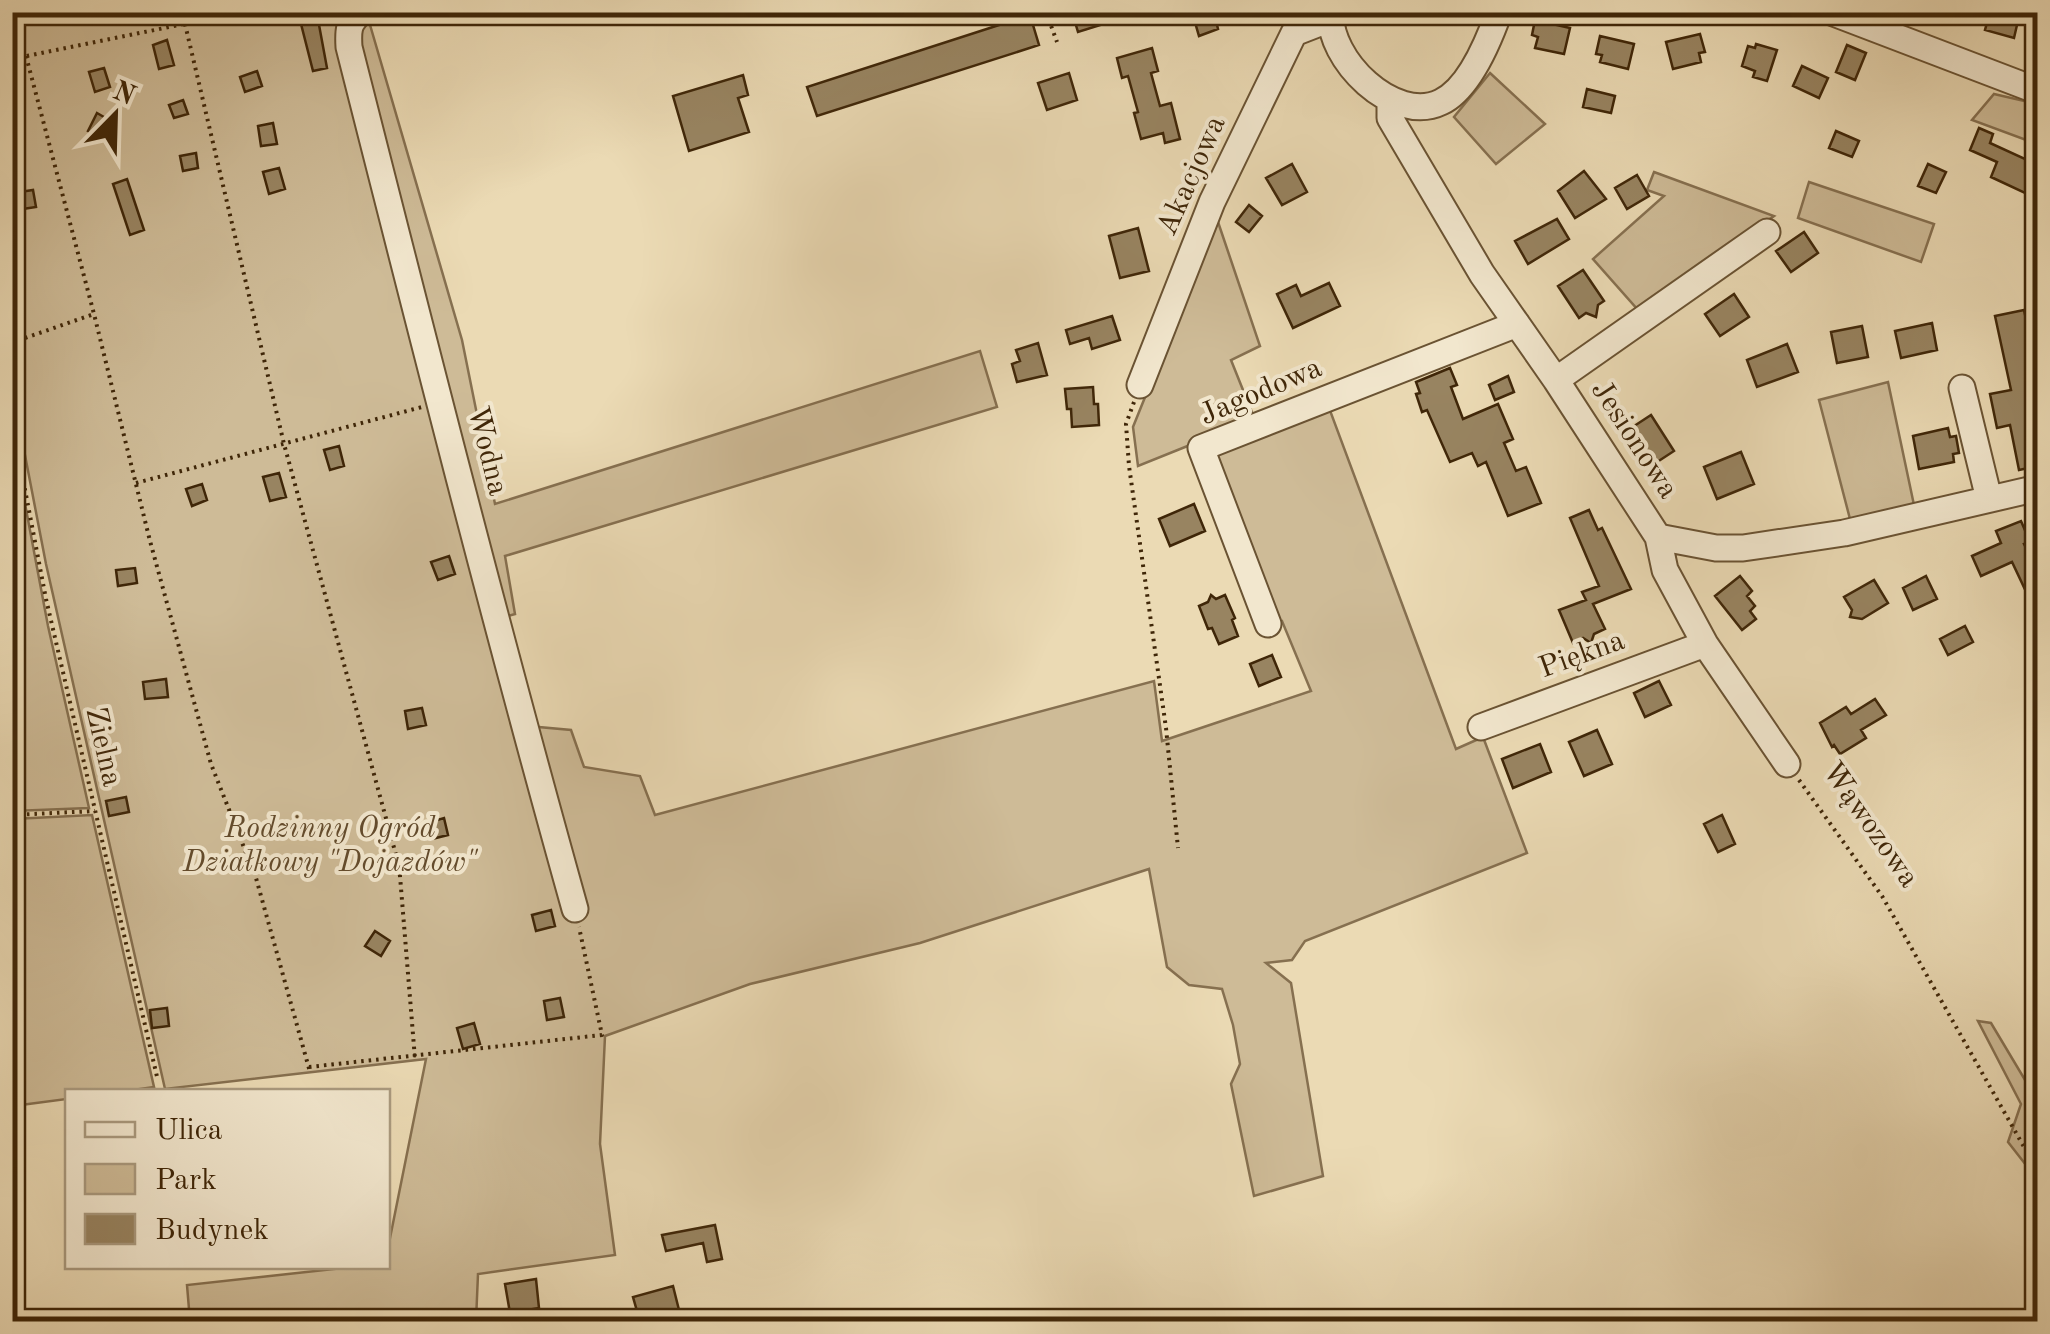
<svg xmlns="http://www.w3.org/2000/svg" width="2050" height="1334" font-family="'Old Standard TT',serif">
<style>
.green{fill:#cebb97;stroke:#867050;stroke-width:2.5}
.building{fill:#988461;stroke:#3f2608;stroke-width:2.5}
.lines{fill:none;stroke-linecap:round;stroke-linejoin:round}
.minor-casing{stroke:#6a5333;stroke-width:29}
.path{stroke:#3f2608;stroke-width:4;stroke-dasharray:2.5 5;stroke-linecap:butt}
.minor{stroke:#f2e7ce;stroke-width:25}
.labels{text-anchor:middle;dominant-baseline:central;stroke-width:8;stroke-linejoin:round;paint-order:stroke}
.street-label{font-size:30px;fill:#3f2608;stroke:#f2e7ce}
.park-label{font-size:30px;font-style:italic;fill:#634b2c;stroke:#f2e7ce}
</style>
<rect width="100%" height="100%" fill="#ebdab4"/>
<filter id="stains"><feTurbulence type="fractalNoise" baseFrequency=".002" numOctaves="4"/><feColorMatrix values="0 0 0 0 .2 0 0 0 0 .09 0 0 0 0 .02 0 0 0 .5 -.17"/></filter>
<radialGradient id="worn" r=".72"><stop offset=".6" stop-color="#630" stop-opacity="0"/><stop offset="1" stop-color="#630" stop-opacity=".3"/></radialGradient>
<path class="green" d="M12 13H355L337 19 381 199 528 726 571 730 584 767 640 776 655 815 1154 681 1162 741 1311 691 1282 621 1274 624 1211 450 1328 405 1456 749 1483 737 1527 853 1305 941 1292 960 1266 963 1291 983 1323 1176 1254 1196 1231 1084 1240 1064 1233 1025 1222 989 1189 985 1167 967 1149 869 920 943 750 984 605 1036 600 1144 615 1255 478 1274 476 1321H190L187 1285 352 1267 388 1266V1248L426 1059 165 1089 46 564 13 393Z
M368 18 462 340 495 504 980 351 997 407 505 556 515 614 501 618 355 30Z
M1490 73 1545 124 1496 164 1454 117Z
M1994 94 2037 104V144L1972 120Z
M1654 172 1774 216 1639 311 1593 259 1664 196 1647 190Z
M1809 182 1934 224 1921 262 1798 218Z
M1217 219 1260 346 1231 360 1253 415 1195 443 1138 466 1133 427Z
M1888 382 1914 505 1850 519 1819 400Z
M13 440 48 626 89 808 13 811Z
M92 815 154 1087 119 1092H68L67 1099 13 1106V819Z
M1978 1021 1991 1023 2037 1100V1179L2008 1142 2021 1104Z"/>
<path class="building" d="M1072 12H1129V16L1078 32Z
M1192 12H1214L1218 29 1199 36Z
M1990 12H2020L2014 38 1985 30Z
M317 14 327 68 313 71 299 16Z
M1030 15 1039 45 817 116 807 87Z
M1535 20 1570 28 1564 54 1535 48 1538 37 1532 35Z
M1700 34 1705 52 1699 53 1701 62 1673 69 1666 42Z
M1600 36 1634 44 1628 69 1600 62 1602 55 1596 54Z
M167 40 174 65 159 69 153 45Z
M1756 44 1777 50 1767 81 1753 77 1755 71 1742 66 1748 46 1755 48Z
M1847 45 1866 53 1855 80 1836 72Z
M1152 48 1158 71 1151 73 1160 106 1171 103 1180 139 1165 143 1163 133 1141 139 1134 113 1138 112 1128 76 1122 78 1117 58Z
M1802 66 1828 78 1819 98 1793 86Z
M104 68 110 87 95 92 89 72Z
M257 71 262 86 245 92 240 77Z
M1069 73 1077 100 1047 110 1038 83Z
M743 75 748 95 738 98 749 132 689 151 673 96Z
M1587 89 1615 96 1611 113 1583 107Z
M183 100 188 114 174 118 169 105Z
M97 113 116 124 106 141 88 131Z
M273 123 277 144 261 146 258 126Z
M1979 128 1993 134 1990 143 2038 165V199L1991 177 1997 162 1970 150Z
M1836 131 1859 141 1852 157 1829 148Z
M196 153 198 168 183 171 180 156Z
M1292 164 1307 192 1282 205 1266 178Z
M1928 164 1946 172 1936 193 1918 186Z
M279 168 285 189 269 194 263 172Z
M1584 171 1606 199 1575 218 1558 191Z
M1637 175 1649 196 1627 209 1615 188Z
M127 179 144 230 130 235 113 184Z
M33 190 36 207 16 210 13 193Z
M1249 205 1262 216 1249 232 1236 222Z
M1557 219 1569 239 1528 264 1515 241Z
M1138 228 1149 271 1120 278 1109 236Z
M1804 232 1818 253 1791 272 1776 251Z
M1583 270 1604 301 1598 305 1596 317 1586 313 1579 318 1558 286Z
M1329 283 1340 306 1293 328 1277 294 1296 285 1301 296Z
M1734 294 1749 317 1720 336 1705 314Z
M2024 310 2038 375V466L2019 470 2010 425 1997 428 1990 394 2011 390 1995 316Z
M1112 316 1120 340 1092 349 1089 338 1070 344 1066 330Z
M1932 323 1937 350 1901 358 1895 331Z
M1862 326 1868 357 1837 363 1831 332Z
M1038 343 1047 375 1017 382 1012 364 1020 361 1016 350Z
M1787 344 1798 372 1757 387 1747 360Z
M1450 368 1457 385 1451 387 1463 419 1498 404 1513 439 1504 443 1516 471 1526 467 1541 503 1508 516 1486 462 1478 466 1472 453 1450 462 1427 410 1422 412 1416 394 1420 393 1416 382Z
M1508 376 1514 392 1495 400 1489 385Z
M1093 387 1094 404H1098L1099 425 1072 427 1071 409H1067L1065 389Z
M1651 415 1674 451 1651 466 1628 430Z
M1948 428 1950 437 1956 436 1959 453 1953 454 1954 462 1919 469 1913 436Z
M339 446 344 466 330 470 324 450Z
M1741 452 1754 484 1717 499 1704 467Z
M279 473 286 497 270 501 263 477Z
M202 484 207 500 192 506 186 489Z
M1194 504 1205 531 1170 546 1159 519Z
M1589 510 1598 530 1602 528 1631 589 1593 604 1605 629 1594 634 1591 643 1583 638 1573 643 1559 610 1586 600 1582 592 1599 586 1570 518Z
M2021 521 2030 542 2024 544 2038 572V617L2012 562 1981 576 1972 556 2001 543 1996 531Z
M449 556 455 574 438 580 431 562Z
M135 568 137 583 118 586 116 570Z
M1740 576 1752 591 1747 596 1755 606 1750 611 1756 619 1742 630 1715 596Z
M1926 576 1937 599 1913 610 1903 588Z
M1874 580 1888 603 1862 619 1850 617 1852 610 1844 597Z
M1211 595 1216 599 1225 595 1235 618 1232 620 1238 636 1219 644 1212 628 1208 629 1199 606 1208 602Z
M1965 626 1973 642 1948 655 1940 639Z
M1272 655 1281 677 1259 686 1250 664Z
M166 679 168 697 145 699 143 682Z
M1659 681 1671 705 1645 717 1634 693Z
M1875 699 1886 715 1861 730 1866 738 1840 754 1834 745 1832 747 1820 723 1846 707 1851 714Z
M422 708 426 725 408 729 405 711Z
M1597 730 1612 764 1584 776 1569 742Z
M1540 744 1551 772 1513 788 1502 759Z
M126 797 129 812 109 816 106 801Z
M1722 815 1735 844 1718 852 1704 824Z
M444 818 448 835 432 839 427 823Z
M551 910 555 926 536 931 532 915Z
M375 931 390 941 381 956 365 946Z
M560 998 564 1017 547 1020 544 1001Z
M167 1008 169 1026 152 1028 150 1010Z
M474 1023 480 1044 463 1049 457 1028Z
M715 1225 722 1259 707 1262 703 1243 666 1251 662 1235Z
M536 1279 539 1308 510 1313 505 1284Z
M673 1286 682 1322H664L662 1312 639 1318 633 1297Z"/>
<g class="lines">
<g class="minor-casing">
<path id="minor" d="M361 12C348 23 348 31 349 47 422 335 495 623 575 909
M1331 12C1327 59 1394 125 1441 102 1469 89 1489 40 1499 12
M1831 12 2038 91
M1390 100V118L1482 274 1556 380 1658 537 1716 548H1743L1844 533 2038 488
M1556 380 1767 232
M1140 385 1212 202 1294 33 1330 19
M1962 388 1989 499
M1658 537 1665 570 1705 644 1787 764
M1268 624 1201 448 1517 324
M1481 727 1705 644"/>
</g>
<path class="path" d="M1046 12 1057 42
M185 24 284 444 396 855 400 876 415 1059
M26 56 94 314 150 541 211 764 256 878 310 1072
M12 59 243 12
M25 338 94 314
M1134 402 1126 424 1129 466 1166 728 1178 848
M12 422 46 599 158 1081
M136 483 422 407
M1799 780 1882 896 2028 1154
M12 815 95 811
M309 1067 602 1035 579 927"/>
<use href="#minor" class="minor"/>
</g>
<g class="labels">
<g class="street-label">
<text transform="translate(1192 176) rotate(-66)">Akacjowa</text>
<text transform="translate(1261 392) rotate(-23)">Jagodowa</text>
<text transform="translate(1634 440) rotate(57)">Jesionowa</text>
<text transform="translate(487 451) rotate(76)">Wodna</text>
<text transform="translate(1582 655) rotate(-20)">Piękna</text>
<text transform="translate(103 747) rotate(77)">Zielna</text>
<text transform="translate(1870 825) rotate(55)">Wąwozowa</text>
</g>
<g class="park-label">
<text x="330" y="829">Rodzinny Ogród<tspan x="330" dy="34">Działkowy "Dojazdów"</tspan></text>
</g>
</g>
<rect width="2050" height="1334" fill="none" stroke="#ebdab4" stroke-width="50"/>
<rect x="15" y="15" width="2020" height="1304" fill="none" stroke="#3f2608" stroke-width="5"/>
<rect x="25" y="25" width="2000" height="1284" fill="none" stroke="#3f2608" stroke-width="2.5"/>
<rect x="65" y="1089" width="325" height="180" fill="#f2e7ce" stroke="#aa9a7f" stroke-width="2.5"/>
<rect x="85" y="1122" width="50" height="15" fill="#f2e7ce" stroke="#aa9a7f" stroke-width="2.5"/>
<text x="155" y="1139" font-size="30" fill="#3f2608">Ulica</text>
<rect x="85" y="1164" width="50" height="30" fill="#cebb97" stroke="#aa9a7f" stroke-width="2.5"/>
<text x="155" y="1189" font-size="30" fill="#3f2608">Park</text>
<rect x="85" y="1214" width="50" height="30" fill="#988461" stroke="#aa9a7f" stroke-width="2.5"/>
<text x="155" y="1239" font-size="30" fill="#3f2608">Budynek</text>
<g transform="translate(115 115) rotate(23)" stroke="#f2e7ce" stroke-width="8" paint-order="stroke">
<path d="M0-8L18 38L0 25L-18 38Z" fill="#3f2608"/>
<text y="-15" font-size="28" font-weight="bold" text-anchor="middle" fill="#3f2608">N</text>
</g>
<rect width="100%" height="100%" filter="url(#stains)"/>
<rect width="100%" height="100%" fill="url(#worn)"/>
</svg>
